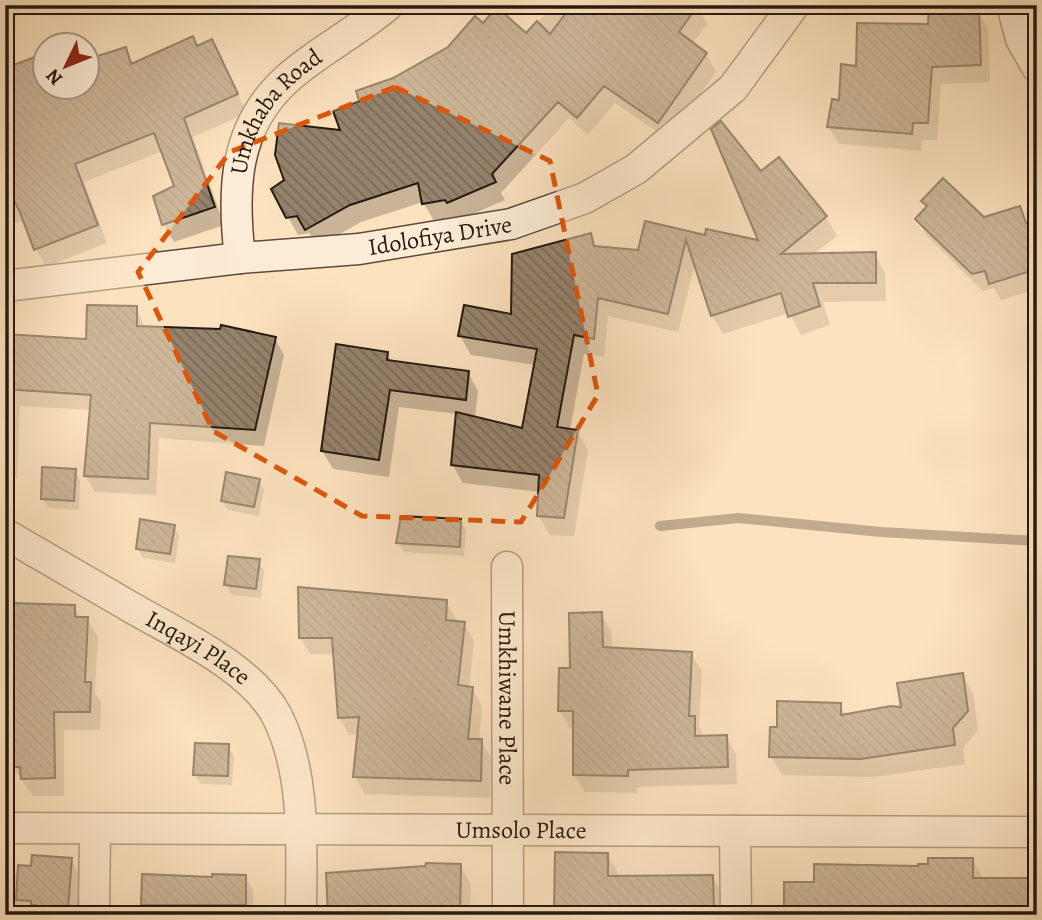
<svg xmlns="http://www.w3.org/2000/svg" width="1042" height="920" font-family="Alegreya,serif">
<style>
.shadow{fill:#0003}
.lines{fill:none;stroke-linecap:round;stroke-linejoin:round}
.stream{stroke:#7a6955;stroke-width:10}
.building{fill:url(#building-back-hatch);stroke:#251911;stroke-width:2}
.street-casing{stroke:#5b4b3c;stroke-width:33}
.street{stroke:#fdecd5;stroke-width:30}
.marked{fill:none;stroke:#de560c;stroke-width:5;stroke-dasharray:14 9;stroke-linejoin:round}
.labels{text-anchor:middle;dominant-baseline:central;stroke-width:5;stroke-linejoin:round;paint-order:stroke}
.street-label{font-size:24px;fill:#251911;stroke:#fdecd5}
</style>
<defs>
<pattern id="building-back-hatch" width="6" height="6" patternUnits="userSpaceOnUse" patternTransform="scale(1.75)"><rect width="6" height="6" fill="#95826b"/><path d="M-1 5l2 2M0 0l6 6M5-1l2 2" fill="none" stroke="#796a57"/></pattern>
</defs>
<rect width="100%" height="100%" fill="#fce2be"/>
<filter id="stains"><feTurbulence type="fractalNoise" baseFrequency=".00286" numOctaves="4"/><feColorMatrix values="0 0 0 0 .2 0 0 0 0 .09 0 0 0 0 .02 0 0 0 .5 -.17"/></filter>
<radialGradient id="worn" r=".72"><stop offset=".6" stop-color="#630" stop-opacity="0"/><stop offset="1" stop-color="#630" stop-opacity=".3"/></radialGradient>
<path class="shadow" d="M553 5 697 6 707 24 692 44 706 54 716 72 668 139 615 103 588 135 569 118 501 193 505 200 459 220 457 217 434 221 423 202 361 222 317 247 309 233 298 235 288 217 362 102 394 80 483 25 526 36Z
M960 12H978L988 29 990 82 941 84 937 140H922L921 151 839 144 829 127 858 68 930 26Z
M212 42 247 113 193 137 224 225 174 242 163 224 176 186 163 151 84 182 107 243 46 267 36 249 25 221 14 223 5 209V72L46 88H88V61L125 49 134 64 198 48Z
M779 159 826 217 837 236 813 255 875 254 885 273 886 301 823 302 830 325 801 335 789 313 723 334 712 315 695 263 678 332 608 316 604 357 584 354 570 430 577 431 588 450 574 536 550 535 539 516 540 492 463 483 452 464 458 414 399 407 389 477 333 469 322 451 387 354 392 362 468 373 478 391 475 418 523 430 535 365 471 355 460 336 512 316 590 235 597 248 639 252 646 223 706 237 761 242 760 174Z
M923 201 983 219 1019 208 1028 224 1037 222V289L1001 300 994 288 983 291 927 236 917 219 927 208Z
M136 307 145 328 221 330 275 339 284 355 264 446 159 438 156 495 95 492 86 476 91 410 20 406 17 478H5V336L88 341Z
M1035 335H1037V364L1036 362Z
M75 471 80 481 79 510 48 508 42 498Z
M259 480 264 490 259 516 228 510 222 501Z
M460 521 466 530 464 556 404 552 398 543Z
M174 527 179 536 175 563 143 558 137 548Z
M258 561 264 571 261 598 232 595 226 585Z
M446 602 456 619V623L464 624 474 641 469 688 472 689 482 706 479 741H481L491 758 490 798 365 794 355 777 359 734 349 735 339 717 335 654H310L300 637Z
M5 604 74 607 81 619H87L98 637 95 692 101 702 100 730H64V796H33L12 766 5 685Z
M601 614 611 631 612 650 691 654 702 671 699 727 704 737H726L736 754 737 784 637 787V793L584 792 574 774V728H570L560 711 572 670Z
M962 675 973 693 978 730 963 748 965 764 873 777 782 775 771 756 779 729 840 705 846 715 904 709Z
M228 746 234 756 232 785 201 784 195 775Z
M607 854 618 873V878L712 877 723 895V915H560L556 908Z
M939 859H972L984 880H1037V915H948Z
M71 860 79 874 78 888 84 899V915H5V874L19 875 33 868Z
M460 866 471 884 470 915H336Z
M144 876 214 879 245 877 253 891V915H143Z
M786 884 919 886V915H786Z"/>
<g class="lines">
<path class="stream" d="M5 13 38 5
M660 526 739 518 881 532 1037 541"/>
</g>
<path class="building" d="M572 5H698L679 32 707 53 658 123 604 86 577 118 558 102 492 174 496 182 447 203 445 200 422 204 418 183 350 205 305 230 297 216 286 218 271 189 284 180 275 155 279 123 340 130 333 111 359 101 356 91 393 78 448 47 475 16 483 23 497 7 526 33 537 21 550 34Z
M929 5 959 7V10H979L981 65 932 67 928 123H913L912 134 827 127 832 99 839 100 841 64 856 66 857 23 928 24Z
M193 36 197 46 212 39 238 94 184 118 215 207 162 225 153 196 174 186 154 133 75 164 98 225 34 250 19 210 5 184V68L46 53V88H88V59L126 47 131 64Z
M721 121 761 171 779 157 827 216 781 254 876 252V283H813L820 306 788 317 781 293 711 316 686 240 668 314 598 298 594 339 574 335 557 427 578 430 564 518 537 516 539 475 451 465 456 412 522 428 537 349 458 336 464 305 511 314 512 254 591 233 594 246 638 250 645 221 705 235 706 229 758 240 711 129Z
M943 178 984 217 1020 206 1026 223 1029 222 1037 246V269L989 284 985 271 972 274 915 219 927 206 921 201Z
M87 305 137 306V326L220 329 221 325 276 337 255 430 150 423 148 479 84 476 91 395 5 389V334L86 339Z
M336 344 388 352 387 360 469 371 466 400 390 390 379 460 321 451Z
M42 467 76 469 74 501 41 499Z
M226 472 260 479 254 507 221 501Z
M401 516 461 519 460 547 396 543Z
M140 519 175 525 170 554 136 549Z
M228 556 260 559 256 589 224 585Z
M298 587 447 600 446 620 465 622 458 685 473 687 468 739H482L481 781 353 777 359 717 338 718 332 638H299Z
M12 603 75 605V617H88L85 682H91L90 712H54L55 778 21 779 20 767H10L5 693 10 692Z
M602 612 603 647 692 652 689 716H695V736L727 735 728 767 628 770V776L573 775V711H558L559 668H570L569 613Z
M963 673 968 711 953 728 955 745 861 759 769 757 770 727H777V701L841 703V715L891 706 901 707 897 683Z
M195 743 229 744 228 776 193 775Z
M555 852 608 853V876L713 875 714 909 554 908Z
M32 855 72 858 68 908 63 907 62 915H35L36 905H31V901L16 900 18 865 31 866Z
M928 858H973V878H1029L1028 915 784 914V882H814V864L918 866V864H928Z
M426 863 461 864 460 915H328L326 873 425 866Z
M142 874 212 877V874L246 875V905H141Z"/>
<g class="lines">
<g class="street-casing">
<g id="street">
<path d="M1012 5 1021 39 1037 67"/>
<path id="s1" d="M240 258C232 191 233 127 288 78 318 51 357 32 388 5"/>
<path id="s2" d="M5 286 240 258 359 249 511 224 585 198 636 169 733 88 794 5"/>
<path id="s3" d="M5 534C48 559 91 584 134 609 179 635 252 668 277 716 307 776 301 850 301 915"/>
<path id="s4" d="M507 567 508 915"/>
<path id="s5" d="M5 828 1037 832"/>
<path d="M735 831 736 915"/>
<path d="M94 915 95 829"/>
</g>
</g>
<use href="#street" class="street"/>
</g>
<path d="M0 0H1042V920H0ZM395 87 550 161 598 395 521 522 362 516 213 431 138 272 230 152Z" fill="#fce2be" fill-opacity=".55" fill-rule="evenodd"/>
<path class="marked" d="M395 87 550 161 598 395 521 522 362 516 213 431 138 272 230 152Z"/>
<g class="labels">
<g class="street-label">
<text stroke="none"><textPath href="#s1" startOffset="159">Umkhaba Road</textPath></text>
<text stroke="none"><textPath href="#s2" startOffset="438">Idolofiya Drive</textPath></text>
<text stroke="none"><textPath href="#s3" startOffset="224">Inqayi Place</textPath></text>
<text stroke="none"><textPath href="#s4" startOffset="131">Umkhiwane Place</textPath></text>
<text stroke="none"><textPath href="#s5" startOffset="516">Umsolo Place</textPath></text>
</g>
</g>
<rect width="1042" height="920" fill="none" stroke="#fce2be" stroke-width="28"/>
<rect x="7" y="7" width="1028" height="906" fill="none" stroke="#251911" stroke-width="3.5"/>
<rect x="14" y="14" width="1014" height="892" fill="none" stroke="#251911" stroke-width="2"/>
<g transform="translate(66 66) rotate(227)"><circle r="33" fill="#fdecd5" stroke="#a79887" stroke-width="2"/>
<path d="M0-5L12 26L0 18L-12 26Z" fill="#8f2418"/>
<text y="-10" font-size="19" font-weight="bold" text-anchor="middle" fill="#251911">N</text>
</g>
<rect width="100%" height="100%" filter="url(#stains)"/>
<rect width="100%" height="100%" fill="url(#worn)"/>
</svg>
